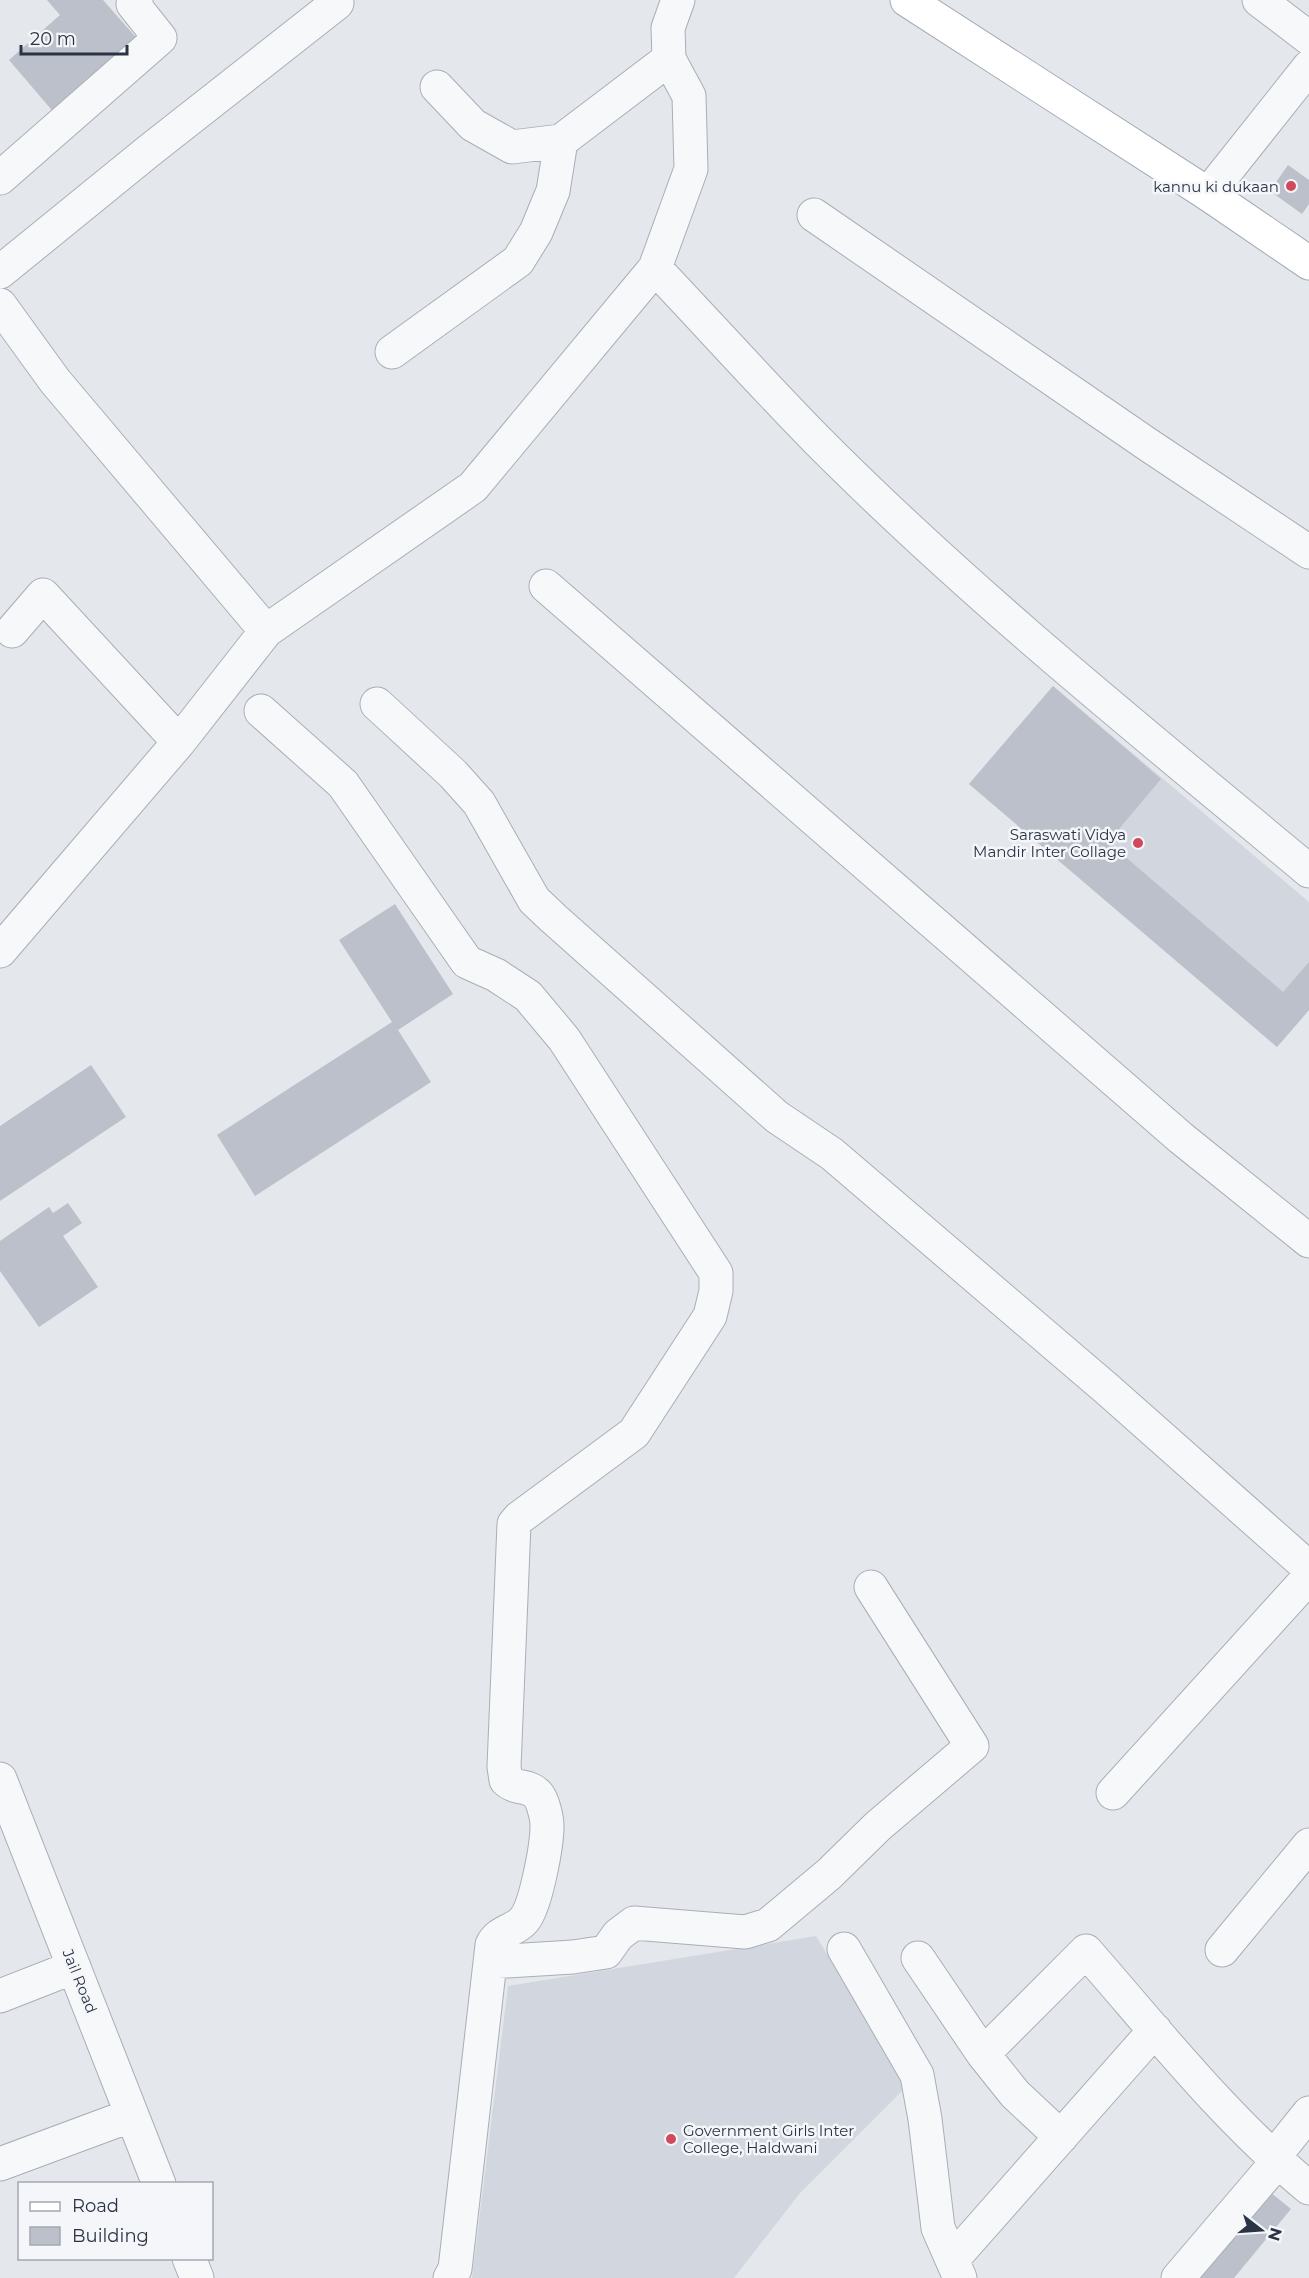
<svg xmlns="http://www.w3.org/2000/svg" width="1309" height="2278" font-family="Montserrat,sans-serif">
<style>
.built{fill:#d2d6de}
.building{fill:#bbc0ca}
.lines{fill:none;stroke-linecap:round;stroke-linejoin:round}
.minor-casing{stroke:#a9aeb7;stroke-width:35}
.major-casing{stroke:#a3abb8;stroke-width:35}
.minor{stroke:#f7f8fa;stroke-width:33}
.major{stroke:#fff;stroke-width:33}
.poi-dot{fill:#d1495b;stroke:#f4f6f9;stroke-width:2}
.labels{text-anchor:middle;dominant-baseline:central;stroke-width:5;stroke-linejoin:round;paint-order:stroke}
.poi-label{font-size:15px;fill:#2b3445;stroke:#f4f6f9;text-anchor:end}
.street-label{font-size:15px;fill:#2b3445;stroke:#f4f6f9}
</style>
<rect width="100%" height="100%" fill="#e4e7ec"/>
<path class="built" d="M1053 686 1309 902V1010L1277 1047 969 784Z
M816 1936 907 2086 800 2193 734 2278H472L508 1986Z"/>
<path class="building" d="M47 0H103L140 42 56 115 9 60 60 15Z
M1288 165 1309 180V204L1302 214 1270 191Z
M1053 686 1161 779 1108 842 1283 992 1309 962V1010L1277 1047 969 784Z
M395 904 453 994 398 1030 431 1082 255 1196 217 1135 392 1022 339 940Z
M91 1065 126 1117 0 1201V1126Z
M68 1203 82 1223 63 1236 98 1287 39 1327 0 1271V1241L49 1207 53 1213Z
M1265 2188 1291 2209 1234 2278H1190Z"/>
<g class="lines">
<g class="minor-casing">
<path id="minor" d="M1259 0 1309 38
M437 87 473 125 512 147 561 141
M0 178 160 38 133 4 136 0
M1208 194 1309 67
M814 215 1147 444 1309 552
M655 268C709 325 762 384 817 440 971 595 1142 732 1309 871
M0 272 150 150 337 3
M0 305 55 381 266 631
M392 352 518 261 536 232 553 191 561 141 669 59
M546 586 1181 1138 1309 1241
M12 631 43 595 179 742
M377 704 453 774 479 803 534 900 553 918 777 1117 832 1154 1107 1389 1309 1568
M261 711 343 784 467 962 496 975 528 996 564 1039 716 1273V1291L710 1316 634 1433 519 1518 514 1524 504 1767 506 1780C516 1790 529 1784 538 1795 543 1801 547 1818 547 1826 547 1845 536 1906 524 1920 515 1931 498 1931 492 1945L455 2269 450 2278
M0 951 179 742 266 631 473 487 655 268 691 169 689 96 669 59 668 28 678 0
M0 1779 159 2184
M1113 1793 1309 1577
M844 1949 917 2075 925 2119 938 2228 960 2278
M1222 1950 1309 1845
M918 1958 983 2054 1086 1951C1157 2032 1225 2119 1309 2188
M490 1962 573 1957 606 1952 618 1935 634 1923 745 1932 768 1925 829 1874 878 1826 972 1746 871 1587
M0 1996 74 1967
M983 2054 1015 2094 1061 2137
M1273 2158 1309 2113
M0 2164 132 2115
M189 2258 197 2278
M952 2260 1155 2030
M1178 2278 1277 2162"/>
</g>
<g class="major-casing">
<path id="major" d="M907 0 1208 194 1309 263"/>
</g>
<use href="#minor" class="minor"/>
<use href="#major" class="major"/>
</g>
<g class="poi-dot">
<circle cx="1291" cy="186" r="6"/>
<circle cx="1138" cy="843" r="6"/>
<circle cx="671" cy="2139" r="6"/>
</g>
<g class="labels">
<g class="poi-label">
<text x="1279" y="186">kannu ki dukaan</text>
<text x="1126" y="834">Saraswati Vidya<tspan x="1126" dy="17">Mandir Inter Collage</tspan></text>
<text x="683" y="2130" text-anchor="start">Government Girls Inter<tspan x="683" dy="17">College, Haldwani</tspan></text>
</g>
<g class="street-label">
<text transform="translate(80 1981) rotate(68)">Jail Road</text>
</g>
</g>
<rect x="18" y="2182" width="195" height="78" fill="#f4f6f9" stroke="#a4a8b1" stroke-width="1.5"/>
<rect x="30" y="2202" width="30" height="9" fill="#ffffff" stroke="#a4a8b1" stroke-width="1.5"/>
<text x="72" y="2212" font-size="18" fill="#2b3445">Road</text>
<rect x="30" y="2227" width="30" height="18" fill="#bbc0ca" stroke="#a4a8b1" stroke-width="1.5"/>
<text x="72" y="2242" font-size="18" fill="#2b3445">Building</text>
<g transform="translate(1261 2230) rotate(107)" stroke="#f4f6f9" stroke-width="4.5" paint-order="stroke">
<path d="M0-4.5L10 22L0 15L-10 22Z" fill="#2b3445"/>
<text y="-9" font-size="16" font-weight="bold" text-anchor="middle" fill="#2b3445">N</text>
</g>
<path d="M21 45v9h106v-9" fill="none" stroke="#2b3445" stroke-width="3"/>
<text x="30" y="45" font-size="18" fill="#2b3445" stroke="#f4f6f9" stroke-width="4.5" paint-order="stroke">20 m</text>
</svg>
